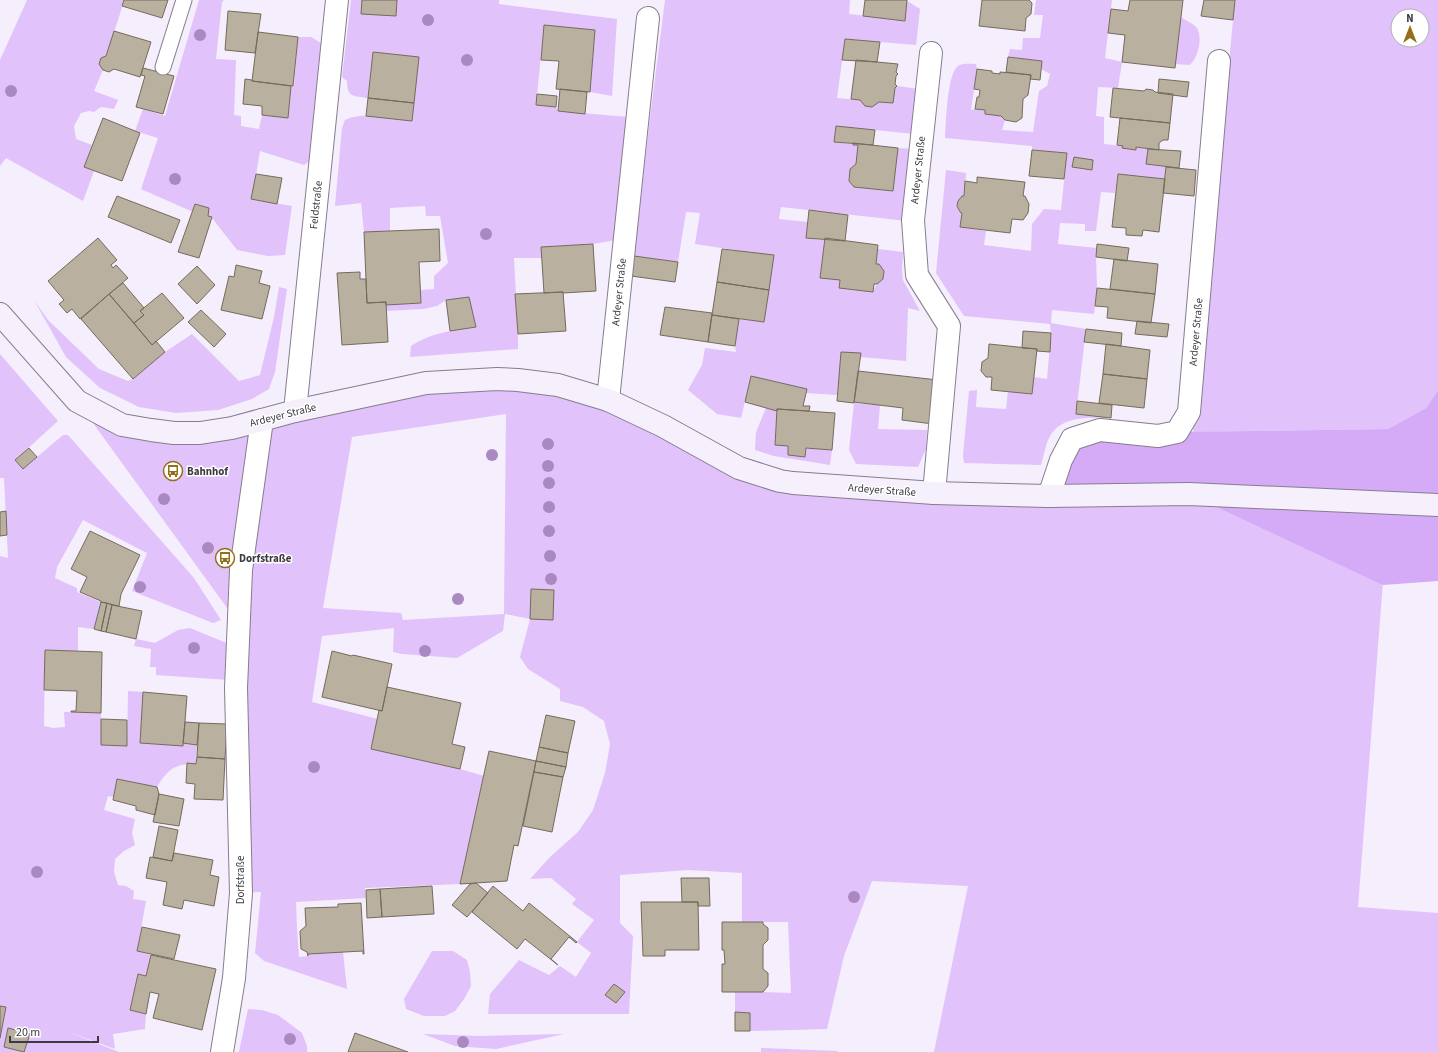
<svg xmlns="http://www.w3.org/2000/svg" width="1438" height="1052" font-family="'Source Sans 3',sans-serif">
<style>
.green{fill:#e1c2fb;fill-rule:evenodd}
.forest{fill:#d5abf8}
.building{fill:#bab09f;stroke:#746b5b}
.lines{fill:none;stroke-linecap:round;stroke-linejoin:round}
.service-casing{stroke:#867d8d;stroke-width:17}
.minor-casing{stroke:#867d8d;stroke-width:24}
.secondary-casing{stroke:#867d8d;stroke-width:24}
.service{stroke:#fff;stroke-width:15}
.minor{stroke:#fff;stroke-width:22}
.secondary{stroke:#f6f0fc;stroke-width:22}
.tree{fill:#a989c0}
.labels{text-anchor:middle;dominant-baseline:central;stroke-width:3;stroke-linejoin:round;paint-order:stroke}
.street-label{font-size:11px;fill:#3c3940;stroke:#fefffe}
.poi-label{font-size:11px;font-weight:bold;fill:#3c3940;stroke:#fefffe;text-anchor:start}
</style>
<rect width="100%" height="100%" fill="#f5eefc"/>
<path class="green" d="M27 0H124C119 19 112 37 106 56L101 58 99 64 103 70 94 91 118 100 114 109 101 107 94 112 89 111 81 113 74 126 76 139 92 145 84 167 94 171 83 201 6 158 0 166V60Z
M199 0H224L222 2 216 59 236 60 234 115 241 116V126L259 129 262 115 288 117 291 86H294L298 37H311L321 43 310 161 304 165 260 151 252 199 292 206 285 255 268 256 237 250 212 218 208 216V208L196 204 193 212 141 189 158 138 135 131 143 109 165 116Z
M351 0H499V4L617 19 612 96 590 92 595 30 544 26 536 105 556 107 558 111 629 117 616 240 593 244 542 247V258H514L518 334V349L410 357 411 346C430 333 454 330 476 326L469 297 446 300 437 306 423 309 386 311V305L421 303V290L434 289V276L448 263 440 216H426L425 206 390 208V231L364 232 361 203 335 206 342 128 345 120C365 111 391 118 412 121L419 57 373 52 368 98C353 96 347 97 347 81L342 77Z
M665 0H850L849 14 904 20 907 1 920 9 916 45 845 39 837 98 860 100 865 106 872 107 879 102 892 103 895 88 897 86 919 89 914 134 836 126 835 142 858 145 856 164 850 169 849 181 854 187 893 191 898 148 915 149 907 221 781 207 779 219 808 222 806 238 825 240 820 278 840 280 839 288 873 291 877 284 883 279 884 271 879 264H876L878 249 903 252 902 269 903 280 920 311 908 308 906 361 860 357V353L842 352 837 395 806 393 807 389 751 376 741 418 717 414 688 390 702 365 705 348 736 352 735 346 739 319 764 322 773 256 695 244 700 213 686 212 678 262 634 256 650 118Z
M1036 0H1112L1105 58 1122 62 1118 88 1098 87 1096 116 1104 117V144L1123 146V148L1136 150V147L1148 149 1147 164 1167 166 1165 179 1118 174 1115 193 1101 192 1096 231H1085V224L1060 223 1058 244 1097 248 1096 257 1097 288 1094 314 1052 310 1051 323 1086 329 1076 414 1111 418C1089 418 1061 415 1049 438 1045 446 1044 456 1041 465L964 463 963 455 969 391 977 390 976 407 1006 409 1008 391 1034 377 1047 379 1051 334 1050 324 964 316 936 273 946 170 966 173 964 196H962C957 202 957 205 959 212L962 213 960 227 986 231 984 245 1031 251 1032 224 1044 209 1061 210 1067 153 1032 150V146L945 138C946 123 947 74 958 66 962 63 971 64 976 64L977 69 971 110C982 107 998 112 1005 120L1002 130 1033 132 1039 91 1047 86 1050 74 1041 69 1042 61 1008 57 1010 49 1022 50 1023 38H1040L1043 15H1034Z
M1235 0H1438V390L1426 408 1388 429 1193 432ZM1398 16H1422V40H1398Z
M1181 17C1185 20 1194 24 1197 28 1203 39 1198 57 1190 65L1175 64Z
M279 287 287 289 275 372 269 389 252 399 218 410 176 413 139 407 100 388 66 357 34 300 48 320 99 369 128 381 133 379 165 352 192 334 239 381 260 375 274 317Z
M0 354 58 421 15 460 23 469 63 435H68L194 578 221 620 213 623 132 591 147 553 83 520 57 567 55 578 77 588V592L101 602 94 629 78 627V651H45L44 726 53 728 65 727 64 712 101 713V745L127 746 128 691 143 692 140 743 183 746V743L197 745 196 764C175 763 167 770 157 787L117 779 114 797 108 796 104 810 135 819 132 833 135 845 124 851 115 859 114 872 118 885 126 886 134 891 133 899 146 901 137 951 151 955 146 976 138 974 130 1010 146 1014 145 1029 113 1034 115 1049 66 1031 119 1052H0V1038L6 1007 0 1006V556L8 558 4 478H0Z
M426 383 558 385 780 481 1389 503 1358 907 1438 913V1052H934L968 886 872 881 844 956 827 1029 750 1031V1013L735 1012V992H763L791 993 788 922H742V873L688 870 620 875V923L633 936 629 1014H488L490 994 519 960 549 975 560 966 576 977 591 953 577 942 594 920 572 904 576 899 551 878 530 879 550 857 578 832 593 810 605 773 610 744 604 721 583 707 560 701V689L528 669 520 657 530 619 505 614 503 631 457 658 402 654 393 652 394 628 322 636 312 702 378 719 371 749 460 769 484 776 460 884 365 888 366 898 296 902 297 929 299 957 309 956 308 954 343 952 347 989 264 961 255 953 261 892 241 893 238 623 77 401 175 437ZM506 414 504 614 403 620 401 613 323 608 352 437Z
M854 403 880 405 878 429 927 430 926 449 918 467 856 464 849 450Z
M766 408 777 409 775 444 788 446V455L805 457 806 448 832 450 830 465 774 456 755 450 756 432Z
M190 628 229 644 228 680 156 675V667H150L151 649 134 646 136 639 155 643 178 630Z
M432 951H453L467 960 470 972 471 986 464 999 455 1011 445 1016H424L406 1009 404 999Z
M248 1009 262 1010 278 1015 302 1033 307 1046V1052H239Z
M423 1034 480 1036 564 1034 496 1049 455 1046Z
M761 1048 838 1051V1052H761Z"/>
<path class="forest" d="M1438 390V581L1383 585 1189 494 1049 496 1072 439 1177 432 1388 429 1426 408Z"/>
<path class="building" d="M124 0H168L162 18 122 6Z
M362 0H397L396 16 361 14Z
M865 0H907L905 21 863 16Z
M982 0H1029L1032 3 1031 14 1026 18 1025 31 979 26Z
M1130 0H1183L1175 68 1122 62 1125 35 1108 33 1111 9 1128 11Z
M1204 0H1235L1233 20 1201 16Z
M228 11 261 14 255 53 225 50Z
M544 25 595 30 590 92 556 89 559 61 541 60Z
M114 31 151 42 140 77 114 69 109 72 103 70 99 64 101 58 106 56Z
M258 32 298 37 293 86 252 81Z
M845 39 880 42 877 62 842 60Z
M373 52 419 57 414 103 368 98Z
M1008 57 1042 61 1040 80 1030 79 1031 75 1006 72Z
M856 60 898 64 896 72 898 74 896 76 895 84 897 86 895 88 893 103 879 102 872 107 865 106 860 100 851 99Z
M143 68 174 76 163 114 136 107 145 76 141 75Z
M977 69 992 71V73L1000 74V72L1031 75 1028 95 1023 99 1022 118 1016 122 1005 120 1001 116 985 114V110L975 109 977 97H979L980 90 974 89Z
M245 79 252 80V81L291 86 288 118 262 115V106L243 104Z
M1159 79 1189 82 1187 97 1158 93Z
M1113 88 1144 91 1146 89 1153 90 1155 92 1173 94 1170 123 1110 117Z
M560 89 587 92 585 114 558 111Z
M537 94 557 96 556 107 536 105Z
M368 98 414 103 412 121 366 116Z
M103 118 140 133 122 181 84 167Z
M1120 118 1170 123 1168 140H1163L1159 143V150L1136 147V150L1122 148 1123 146 1117 145Z
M836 126 875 130 873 145 834 142Z
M853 143 898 148 893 191 854 187 849 181 850 169 856 164 858 145H853Z
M1148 149 1181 151 1179 168 1146 164Z
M1032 150 1067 153 1064 179 1029 176Z
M1074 157 1093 160 1092 170 1072 167Z
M1166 167 1196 170 1194 196 1163 193Z
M256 174 282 178 277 204 251 199Z
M1118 174 1165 179 1159 232 1143 230 1142 236 1126 235V228L1112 227Z
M977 177 1025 182 1023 196H1025L1029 204 1028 213 1023 220 1012 219 1010 233 960 227 962 213 960 212 957 206 958 201 962 196H964L965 181 977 183Z
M117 196 180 220 171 243 108 217Z
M195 204 209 208 208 216 212 217 199 258 178 252Z
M809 210 848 215 845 241 806 238Z
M439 229 440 261 419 262 421 303 386 305V302L367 303 364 232Z
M98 238 117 260 111 265 113 268 116 265 128 278 80 319 72 309 67 313 59 304 64 300 48 281Z
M825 238 878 245 876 264H879L884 271 883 279 877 284H874L873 292 839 288 840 280 820 278Z
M593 244 596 291 563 293V292L544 293 541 247Z
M1097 244 1129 248 1127 261 1096 257Z
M722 249 774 255 769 290 717 282Z
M634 256 678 262 675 282 631 276Z
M1114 259 1158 264 1155 294 1110 289Z
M236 265 262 271 259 283 270 286 262 319 221 310 229 276 234 277Z
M197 266 215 285 197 304 178 284Z
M360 272V279H366L367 303 386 302 388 342 342 345 337 273Z
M717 282 769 290 764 322 712 315Z
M123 283 144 308 140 311 144 315 134 323 109 294Z
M1097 288 1155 294 1151 323 1107 318 1108 307 1095 306Z
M563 292 566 331 518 334 515 294Z
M162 293 184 318 152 345 134 323 144 315 140 311Z
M109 294 152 345 156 341 165 352 133 379 81 319Z
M469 297 476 327 450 331 446 300Z
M665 307 712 313 708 342 660 335Z
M201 310 226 334 214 347 188 322Z
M712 315 739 319 735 346 708 342Z
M1137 321 1169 324 1167 337 1135 334Z
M1086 329 1122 333 1121 346 1084 342Z
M1023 331 1051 333 1050 352 1037 351V349L1022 348Z
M989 344 1037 349 1032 394 991 390 992 377H986L981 371 982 362 988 358Z
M1106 344 1150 350 1147 379 1103 374Z
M841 352 861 353 854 403 837 401Z
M858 371 938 380 933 424 902 420 903 408 854 402Z
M1103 374 1147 379 1144 408 1099 403Z
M751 376 807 389 803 406H810L809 411 777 409V411L745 402Z
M1077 401 1112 405 1111 418 1076 414Z
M777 409 835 413 832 450 806 448 805 457 788 455V446L775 445Z
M29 448 37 457 23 469 15 460Z
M6 511 7 535 0 536V512Z
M90 531 140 555 121 594 119 606 101 602V601L80 592 87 577 71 569Z
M531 589 554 590 553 620 530 619Z
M101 602 107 603 101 631 94 629Z
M107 603 112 605 106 632 101 631Z
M112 605 142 611 136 639 106 632Z
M45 650 102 652 101 713 71 712V711H76L77 691 44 690Z
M332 651 352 656 353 655 392 664 382 711 322 697Z
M387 687 461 703 452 744 465 747 460 769 371 749 379 710 382 711Z
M143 692 187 696 183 746 140 743Z
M546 715 575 721 568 753 539 747Z
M101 719 127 720V746L101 745Z
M185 722 199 723 197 745 183 743Z
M199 723 227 724 225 759 197 757Z
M539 747 568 753 566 767 536 761Z
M489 751 536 761 518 846 514 845 507 881 460 884Z
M197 757 225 759 223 800 194 799 195 784 186 783 187 763 196 764Z
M536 761 566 767 563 777 534 772Z
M534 772 563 777 552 832 523 826Z
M117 779 157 787 159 794 155 815 136 810V806L113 800Z
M159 794 184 799 179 826 153 822Z
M159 826 178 830 172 861 153 857Z
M174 853 213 860 210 875 219 877 214 906 184 900 182 909 163 905 167 882 146 878 150 857 172 861Z
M681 878H709L710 906H698V902H682Z
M476 883 488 893 467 917 452 905 470 884Z
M432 886 434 914 382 917 380 889Z
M493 886 523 911 529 903 577 942 576 943 569 937 551 959 558 965 525 939 517 949 472 912Z
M380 889 382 917 367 918 366 890Z
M641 902H698L699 950H665V956H643Z
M361 903 364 954H363V951L308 954V956L307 952 301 949 300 931 306 926 305 908 338 907V904Z
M722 922H763V924L768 928V940L763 945V969L768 973V986L763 992H722V964H725L724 950H722Z
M142 927 180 935 174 959 137 951Z
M151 955 216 969 202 1030 153 1018 159 994 150 992 146 1014 130 1010 138 974 146 976Z
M614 984 625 992 616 1003 605 995Z
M0 1006 6 1007 0 1038Z
M735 1012 750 1013V1031H735Z
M8 1028 30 1034 24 1052 4 1047Z
M355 1033 408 1052H348Z"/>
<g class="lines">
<g class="service-casing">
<path id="service" d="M163 67 184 0"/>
</g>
<g class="minor-casing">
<path id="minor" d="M931 53 913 220 917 275 949 326 934 493
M608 400 648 18
M295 411 337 0
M1049 496 1061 460 1072 439 1100 430 1158 436 1177 432 1189 412 1219 61
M222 1052 234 978 241 893 236 688 241 570 262 420"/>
</g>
<g class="secondary-casing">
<path id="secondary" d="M0 314 77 401 122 425 151 430 174 433H200L232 428 295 411 426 383 497 379 518 380 558 385 608 400 663 426 739 468 780 481 793 483 934 493 1049 496 1189 494 1438 505"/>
</g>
<use href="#service" class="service"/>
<use href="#minor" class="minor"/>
<use href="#secondary" class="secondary"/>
</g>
<g class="tree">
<circle cx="428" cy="20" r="6"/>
<circle cx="200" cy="35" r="6"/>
<circle cx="467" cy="60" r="6"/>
<circle cx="11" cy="91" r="6"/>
<circle cx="175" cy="179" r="6"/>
<circle cx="486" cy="234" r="6"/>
<circle cx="548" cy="444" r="6"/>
<circle cx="492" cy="455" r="6"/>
<circle cx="548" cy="466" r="6"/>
<circle cx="549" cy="483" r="6"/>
<circle cx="164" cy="499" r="6"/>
<circle cx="549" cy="507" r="6"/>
<circle cx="549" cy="531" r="6"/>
<circle cx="208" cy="548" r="6"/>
<circle cx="550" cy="556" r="6"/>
<circle cx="551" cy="579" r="6"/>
<circle cx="140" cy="587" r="6"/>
<circle cx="458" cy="599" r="6"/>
<circle cx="194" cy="648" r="6"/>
<circle cx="425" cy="651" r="6"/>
<circle cx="314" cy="767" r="6"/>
<circle cx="37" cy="872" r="6"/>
<circle cx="854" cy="897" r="6"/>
<circle cx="290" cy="1039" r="6"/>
<circle cx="463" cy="1042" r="6"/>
</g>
<defs>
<g id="bus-ring" transform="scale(1)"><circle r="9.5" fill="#fefffe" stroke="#966e19" stroke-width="1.5"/><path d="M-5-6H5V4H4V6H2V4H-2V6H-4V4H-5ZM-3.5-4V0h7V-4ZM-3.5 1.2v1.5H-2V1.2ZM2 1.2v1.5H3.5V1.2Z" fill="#966e19"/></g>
</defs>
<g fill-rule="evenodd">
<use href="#bus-ring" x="173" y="471"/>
<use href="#bus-ring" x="225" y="558"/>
</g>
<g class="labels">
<g class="street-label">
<text transform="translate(918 170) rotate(-84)">Ardeyer Straße</text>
<text transform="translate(316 205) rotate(-84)">Feldstraße</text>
<text transform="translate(619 292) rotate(-84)">Ardeyer Straße</text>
<text transform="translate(1196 332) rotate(-85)">Ardeyer Straße</text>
<text transform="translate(283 415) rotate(-14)">Ardeyer Straße</text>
<text transform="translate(882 490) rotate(4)">Ardeyer Straße</text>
<text transform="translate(240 880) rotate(-90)">Dorfstraße</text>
</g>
<g class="poi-label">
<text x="187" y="471">Bahnhof</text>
<text x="239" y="558">Dorfstraße</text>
</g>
</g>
<g transform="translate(1410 28)"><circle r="19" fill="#fefffe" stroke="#b0b0b2"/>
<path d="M0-3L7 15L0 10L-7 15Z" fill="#966e19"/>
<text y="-6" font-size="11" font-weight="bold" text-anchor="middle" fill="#3c3940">N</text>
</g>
<path d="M10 1036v6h88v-6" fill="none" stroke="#3c3940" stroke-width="2"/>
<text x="16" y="1036" font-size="12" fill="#3c3940" stroke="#fefffe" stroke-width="3" paint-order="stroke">20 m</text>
</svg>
